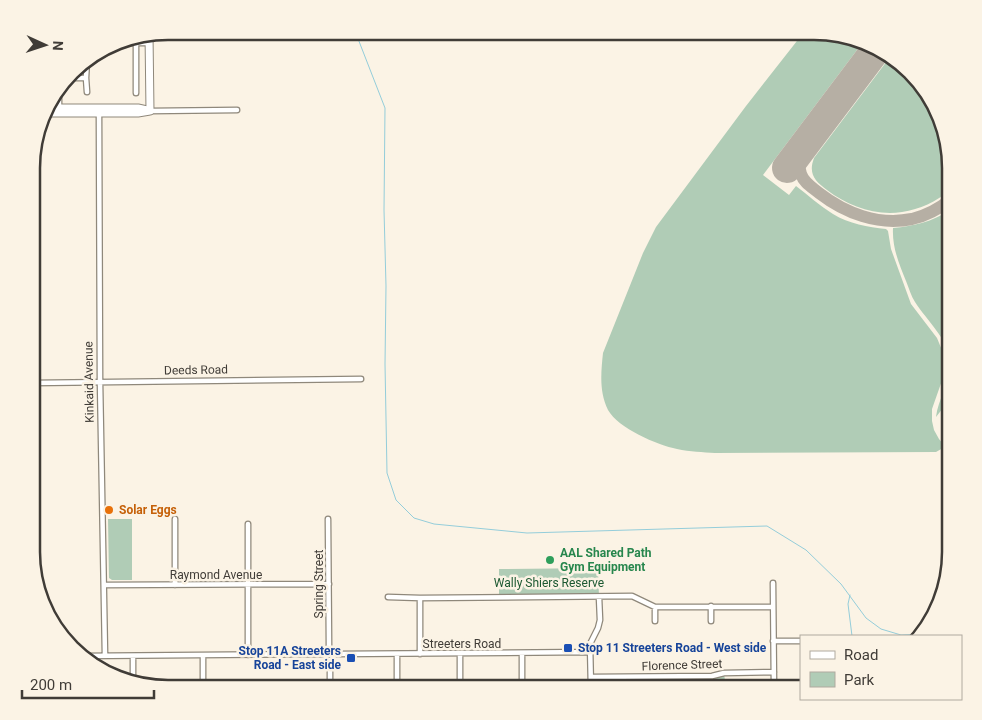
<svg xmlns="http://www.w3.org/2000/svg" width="982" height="720" font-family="Roboto,sans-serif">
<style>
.green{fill:#b0ccb6}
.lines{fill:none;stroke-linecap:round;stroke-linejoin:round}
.stream{stroke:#94cdda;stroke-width:1}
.taxiway{stroke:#b6afa4;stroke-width:12}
.runway{stroke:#b6afa4;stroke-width:30}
.street-casing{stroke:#8f887b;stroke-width:7}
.secondary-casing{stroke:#8f887b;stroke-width:9}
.street{stroke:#fff;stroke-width:4.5}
.secondary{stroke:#fff;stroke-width:7}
.food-dot{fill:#e8710a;stroke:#fbf3e5;stroke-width:2}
.leisure-dot{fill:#2e9e5b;stroke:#fbf3e5;stroke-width:2}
.transit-dot{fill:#1a4fb4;stroke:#fbf3e5;stroke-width:2}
.labels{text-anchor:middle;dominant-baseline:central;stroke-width:5;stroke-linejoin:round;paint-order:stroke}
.street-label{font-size:12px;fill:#403c37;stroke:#fbf3e5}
.food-label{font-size:12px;font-weight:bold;fill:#c56008;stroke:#fbf3e5;text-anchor:start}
.leisure-label{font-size:12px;font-weight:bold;fill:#27864d;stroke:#fbf3e5;text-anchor:start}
.park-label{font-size:12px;fill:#1b5831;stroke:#fbf3e5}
.transit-label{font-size:12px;font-weight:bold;fill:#164399;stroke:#fbf3e5;text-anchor:start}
.rim{fill:none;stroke:#403c37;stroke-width:2.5}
</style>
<rect width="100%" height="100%" fill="#fbf3e5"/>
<path class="green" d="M804 32H823L860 46 763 175 789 195 796 186C808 195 820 206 833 214 849 224 868 227 886 229L888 231 891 249 911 304 937 338 944 355 946 365 945 372 932 409V421L934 430 939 439 943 444V448L936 452 715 453C703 452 690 452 677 449 657 445 618 428 608 410 599 392 601 372 603 353L643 253 656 227 746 106Z
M890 57 897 60 937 107 950 159V190C936 202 920 209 902 212 875 216 848 206 827 190 815 181 808 174 814 158Z
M950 210V399L936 417C938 398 952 381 950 361 947 337 927 321 915 302 911 296 909 288 906 281 899 264 892 247 893 228 914 226 932 222 950 210Z
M108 519H132V580H112L109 578Z
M598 568 599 597H499V569Z
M724 673 726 689H703V676Z"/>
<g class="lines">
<path class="stream" d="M355 31 385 108 384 210 386 286 385 364 387 473 396 500 414 518 434 524 527 533 767 526 806 550 841 584 866 618 881 629 901 635 923 634
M850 595 848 604 852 636"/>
<path class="taxiway" d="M803 147C800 156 798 165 801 174 804 183 812 187 819 193 845 213 878 226 912 219 925 216 940 208 950 200"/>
<path class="runway" d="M787 168 875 51"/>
<g class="street-casing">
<path id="street" d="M119 41 127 43H149
M136 43V93
M67 78H86
M87 92 86 78 87 60
M59 108V88
M150 111 237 110
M99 113 100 381 105 656
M32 383 361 379
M175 519V585
M328 519 329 648
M773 583 774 689
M104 585 329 584
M388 597 420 598 632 596 655 607H773
M420 598V654
M655 621V607
M711 621V606
M773 641H801
M522 653V689
M335 654 590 652
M397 654V689
M460 654V689
M248 655V524
M81 656 323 654
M133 656V679
M203 656V688
M591 677 712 676 724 673 774 672
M645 677V689
M330 689V660
M591 689 590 644 598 628 600 620 599 597"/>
</g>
<g class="secondary-casing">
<path id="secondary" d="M149 34 150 111
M47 108H138L147 110
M45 113H138L150 111"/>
</g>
<use href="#street" class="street"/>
<use href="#secondary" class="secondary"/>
</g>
<circle class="food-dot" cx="109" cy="510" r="5"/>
<circle class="leisure-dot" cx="550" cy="560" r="5"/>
<g class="transit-dot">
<rect x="563" y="643" width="10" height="10" rx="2.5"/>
<rect x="346" y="653" width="10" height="10" rx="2.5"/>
</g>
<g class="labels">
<g class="street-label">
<text transform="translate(196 370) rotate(-1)">Deeds Road</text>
<text transform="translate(89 382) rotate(-91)">Kinkaid Avenue</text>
<text x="216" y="575">Raymond Avenue</text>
<text transform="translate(319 584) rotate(-90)">Spring Street</text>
<text x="462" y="644">Streeters Road</text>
<text transform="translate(682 665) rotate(-2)">Florence Street</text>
</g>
<g class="food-label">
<text x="119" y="510">Solar Eggs</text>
</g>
<g class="leisure-label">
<text x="560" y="553">AAL Shared Path<tspan x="560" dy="14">Gym Equipment</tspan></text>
</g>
<g class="park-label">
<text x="549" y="583">Wally Shiers Reserve</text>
</g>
<g class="transit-label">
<text x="578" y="648">Stop 11 Streeters Road - West side</text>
<text x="341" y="651" text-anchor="end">Stop 11A Streeters<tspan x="341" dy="14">Road - East side</tspan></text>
</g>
</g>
<path d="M0 0H982V720H0ZM168 40H814A128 128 0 0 1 942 168V552A128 128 0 0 1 814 680H168A128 128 0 0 1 40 552V168A128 128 0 0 1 168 40Z" fill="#fbf3e5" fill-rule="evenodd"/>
<path class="rim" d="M168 40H814A128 128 0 0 1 942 168V552A128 128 0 0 1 814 680H168A128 128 0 0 1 40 552V168A128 128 0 0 1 168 40Z"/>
<rect x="800" y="635" width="162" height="65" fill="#fbf3e5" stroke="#b0aa9f"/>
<rect x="810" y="651" width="25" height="8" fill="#ffffff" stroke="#b0aa9f"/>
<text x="844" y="660" font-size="15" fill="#403c37">Road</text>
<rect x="810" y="672" width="25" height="15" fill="#b0ccb6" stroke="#b0aa9f"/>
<text x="844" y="685" font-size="15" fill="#403c37">Park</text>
<g transform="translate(45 45) rotate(93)" stroke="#fbf3e5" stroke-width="4" paint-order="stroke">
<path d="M0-4L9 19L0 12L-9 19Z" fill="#403c37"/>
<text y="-8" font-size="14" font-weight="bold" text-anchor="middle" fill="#403c37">N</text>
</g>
<path d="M22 690v8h132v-8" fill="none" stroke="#403c37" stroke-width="2.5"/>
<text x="30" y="690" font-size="15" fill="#403c37" stroke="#fbf3e5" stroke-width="4" paint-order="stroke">200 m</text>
</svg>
